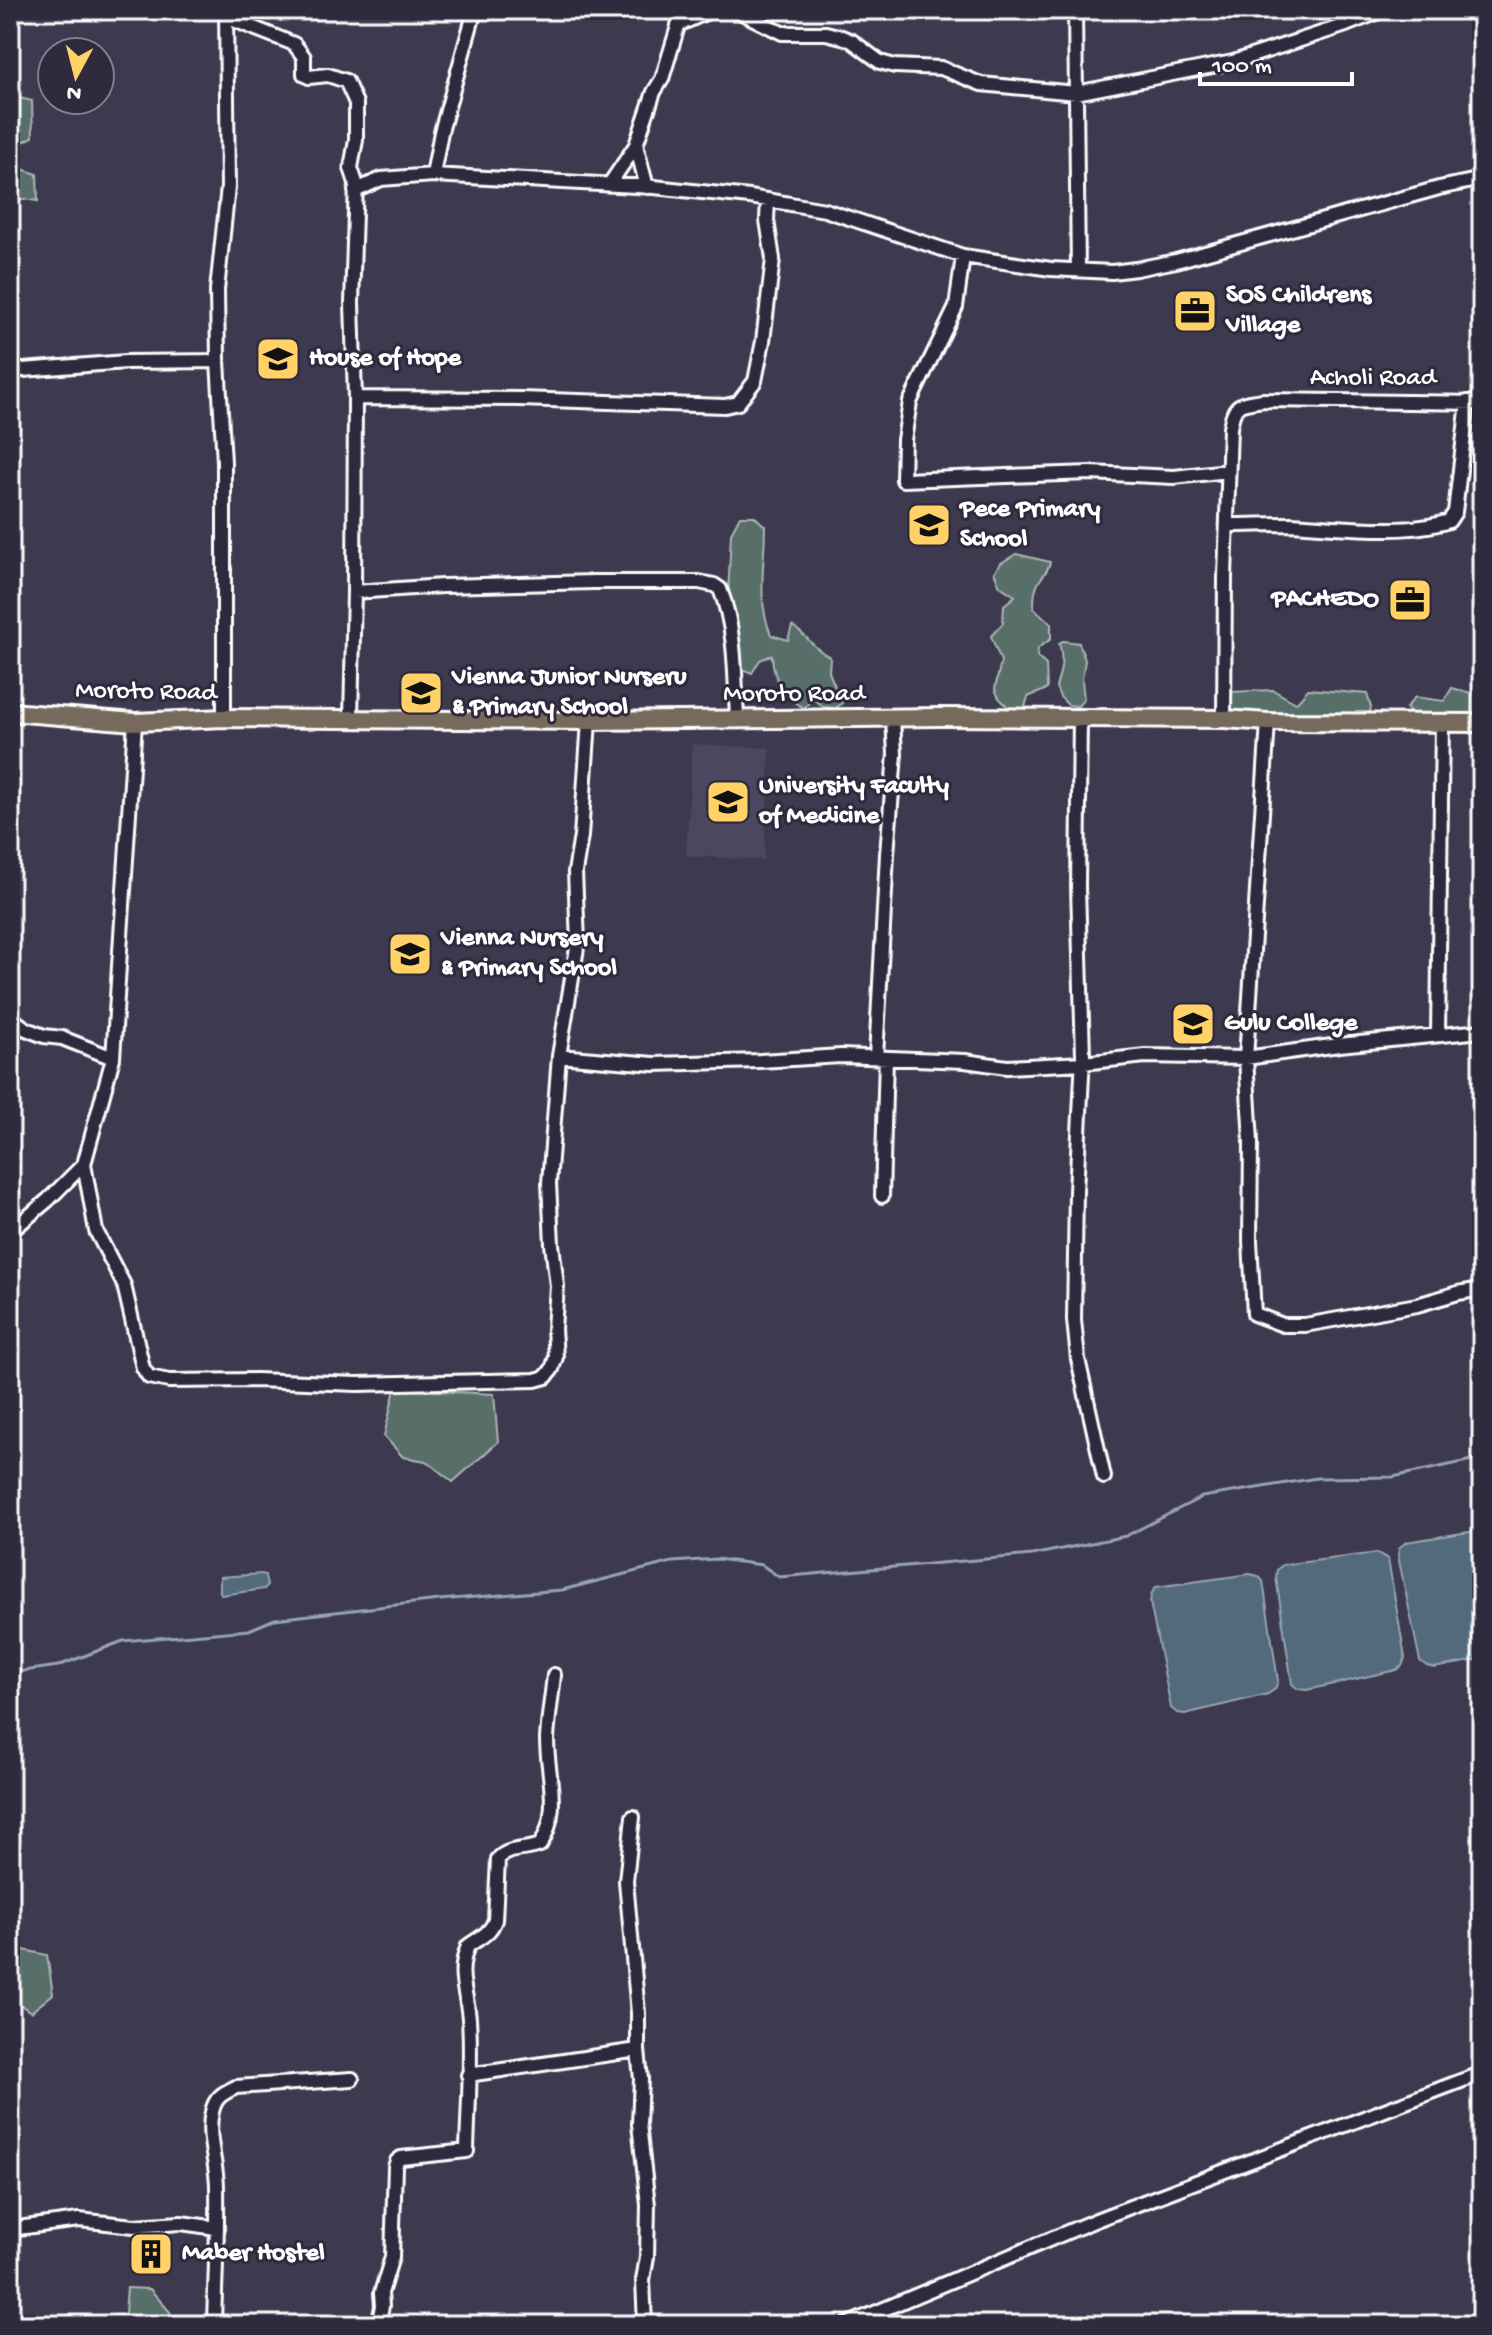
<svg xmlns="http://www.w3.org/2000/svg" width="1492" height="2335" font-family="'Gochi Hand',sans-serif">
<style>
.built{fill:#4b475f}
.green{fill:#586e68;stroke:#acb6b4;stroke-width:2}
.water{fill:#52697c;stroke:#97a5b0;stroke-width:2}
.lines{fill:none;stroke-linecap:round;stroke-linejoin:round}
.stream{stroke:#97a5b0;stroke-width:3}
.minor-casing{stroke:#fff;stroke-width:18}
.major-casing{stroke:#fff;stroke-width:22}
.minor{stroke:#2f2a3d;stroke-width:12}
.major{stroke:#77695c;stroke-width:16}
.labels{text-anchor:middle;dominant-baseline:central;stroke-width:6;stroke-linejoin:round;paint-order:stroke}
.poi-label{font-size:26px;font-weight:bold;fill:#fff;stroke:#2f2a3d;text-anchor:start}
.street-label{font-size:26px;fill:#fff;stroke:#2f2a3d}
</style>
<rect width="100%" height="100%" fill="#3d394f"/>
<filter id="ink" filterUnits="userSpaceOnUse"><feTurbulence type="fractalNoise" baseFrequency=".0125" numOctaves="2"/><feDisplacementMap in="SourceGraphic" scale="16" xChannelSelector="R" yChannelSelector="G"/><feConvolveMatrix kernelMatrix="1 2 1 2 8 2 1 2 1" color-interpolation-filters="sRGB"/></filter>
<g filter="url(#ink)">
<path class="built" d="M692 744 770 748 764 860 686 856Z"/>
<path class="green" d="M12 96 32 101 33 137 13 147 10 163V99Z
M10 165 37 174 38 201 10 197Z
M740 516H754L765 526C765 566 756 597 771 635L788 640 792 626C810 637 810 647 830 657L829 672 842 703 836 708 824 707 813 699 804 708C783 698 773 678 772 655L760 660 752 673 742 669 732 636 728 596 731 533Z
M1016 554 1050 562C1048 571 1045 573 1040 580 1034 589 1034 598 1034 608L1051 624V639L1038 648 1037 657 1046 665 1047 689 1028 697 1024 710 1010 709 999 698 995 689 1001 661 991 636 1003 623 1004 605 1015 596 1000 586 994 572 1001 563Z
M1063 641 1079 643 1085 660 1082 680 1084 699 1078 706 1068 705 1060 697 1056 687C1061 671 1064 659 1059 643Z
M1452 688 1482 696V720L1415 717 1406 708 1415 697 1444 701Z
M1308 689 1367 694 1371 707 1368 721 1229 717 1232 692 1273 690 1296 703Z
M395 1389 494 1394 498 1442 453 1482 426 1461 403 1457 384 1436Z
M24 1950 47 1955 53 1994 31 2012 10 1998V1957Z
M127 2288 150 2289 170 2312 173 2325H124Z"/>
<path class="water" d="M1482 1530V1659L1434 1668 1427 1666 1420 1661 1398 1556 1399 1548 1406 1542Z
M1377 1553 1388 1559 1405 1658 1402 1666 1396 1670 1307 1690 1298 1689 1292 1684 1276 1577 1277 1570 1282 1565Z
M261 1574 265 1575 267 1586 264 1589 222 1595 220 1592V1577Z
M1250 1574 1258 1576 1263 1581 1278 1681 1275 1689 1268 1694 1185 1714 1177 1713 1171 1708 1150 1602 1152 1593 1156 1587Z"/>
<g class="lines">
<path class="stream" d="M10 1673 58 1666 123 1641 249 1630 275 1619 439 1600 562 1590 672 1562 717 1559 762 1565 779 1577 1032 1555 1126 1536 1202 1497 1317 1478 1393 1477 1482 1458"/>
<g class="minor-casing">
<path id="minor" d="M736 10 782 33H826L842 37 852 41 880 62 895 66 941 68 981 84 1076 93 1233 62 1346 25 1384 10
M1075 10 1078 270
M226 17 294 44 304 57V74L309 77 328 75 346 81 356 103V140L351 168 356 183 352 303 355 398
M678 25 712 10
M636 145 647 187
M433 175 441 132 475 10
M609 185 636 145 654 92 662 79 683 10
M355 191 381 179 433 175 654 187 750 197 825 210 963 256 1051 269 1112 272 1136 269 1176 261 1439 188 1482 179
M963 256 956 307 910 402 904 440 903 480 1090 473 1174 477 1228 471
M10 371 126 362 218 361
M1227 525C1248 525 1269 524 1289 524 1338 526 1403 536 1449 521L1455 512 1468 402
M354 592 443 586 594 582H699L714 585 720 589C736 629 735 677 737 719
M224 718V462L218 361 217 290 228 187 226 10
M351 718 354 592 355 398 520 399 725 406 738 403 755 381 763 341 773 259 767 220 768 200
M1080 719 1078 887 1083 1056 1076 1191 1074 1320 1078 1359 1104 1477
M1224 719 1225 577 1230 428C1234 403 1239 403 1264 400L1482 403
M135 722 113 1058 84 1164 96 1231 124 1285 143 1368 149 1377 169 1381 256 1380 357 1384 535 1380 546 1377 552 1369 556 1357 554 1329 557 1286 552 1244 549 1183 559 1056 578 942 575 872 581 836 589 721
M1268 722 1246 1058 1251 1142 1250 1241 1254 1314 1283 1325H1305L1417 1305 1458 1293 1482 1289
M10 1017 26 1029 44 1036 62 1038 113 1058
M1438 1035 1442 721
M559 1056 654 1064 760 1061 841 1056 965 1061 1007 1067 1083 1063 1145 1056 1246 1058 1339 1045 1482 1031
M876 1057 887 854 895 754 893 719
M882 1196 886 1058
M10 1232 48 1200 84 1164
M633 1817 626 1881 638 2013V2050L641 2079 639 2124 648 2205 647 2257 643 2280 645 2325
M468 2075 638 2050
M10 2229 79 2220 134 2226 181 2223 217 2228
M214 2325C215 2279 218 2233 217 2187 217 2163 206 2136 212 2112 215 2097 223 2093 236 2087L352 2079
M378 2325 382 2306 381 2293 392 2257 395 2167 397 2161 401 2158 467 2151C468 2108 472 2062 469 2019 467 1991 456 1975 468 1946 479 1938 490 1934 495 1920L498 1859C508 1847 526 1851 540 1845 562 1811 547 1777 547 1739 548 1718 552 1696 554 1675
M846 2325 1096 2220 1482 2073"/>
</g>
<g class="major-casing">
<path id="major" d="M10 712 135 722 224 718 589 721 941 717 1224 719 1268 722 1482 723"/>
</g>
<use href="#minor" class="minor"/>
<use href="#major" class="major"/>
</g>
</g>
<defs>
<g id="office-square" transform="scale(2.3)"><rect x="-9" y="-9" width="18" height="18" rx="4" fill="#ffd166" stroke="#2f2a3d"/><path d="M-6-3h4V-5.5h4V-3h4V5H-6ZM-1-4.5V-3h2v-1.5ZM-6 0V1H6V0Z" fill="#111"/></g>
<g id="school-square" transform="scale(2.3)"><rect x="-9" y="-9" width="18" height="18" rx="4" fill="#ffd166" stroke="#2f2a3d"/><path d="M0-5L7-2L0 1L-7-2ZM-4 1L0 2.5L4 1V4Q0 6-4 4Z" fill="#111"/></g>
<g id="university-square" transform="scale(2.3)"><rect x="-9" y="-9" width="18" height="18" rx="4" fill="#ffd166" stroke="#2f2a3d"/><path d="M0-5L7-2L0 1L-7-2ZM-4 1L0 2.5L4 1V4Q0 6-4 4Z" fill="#111"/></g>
<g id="building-square" transform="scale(2.3)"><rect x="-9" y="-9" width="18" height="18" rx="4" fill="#ffd166" stroke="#2f2a3d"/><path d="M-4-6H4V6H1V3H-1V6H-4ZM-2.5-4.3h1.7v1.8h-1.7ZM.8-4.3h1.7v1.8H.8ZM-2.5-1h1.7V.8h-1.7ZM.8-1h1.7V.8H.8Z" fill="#111"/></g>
</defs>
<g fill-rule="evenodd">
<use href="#office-square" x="1195" y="311"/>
<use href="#school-square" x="278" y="359"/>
<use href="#school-square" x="929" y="525"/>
<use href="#office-square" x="1410" y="600"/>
<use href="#school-square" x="421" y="693"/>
<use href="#university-square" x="728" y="802"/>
<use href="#school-square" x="410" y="954"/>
<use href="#school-square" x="1193" y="1024"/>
<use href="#building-square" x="151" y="2254"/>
</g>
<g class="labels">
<g class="poi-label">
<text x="1226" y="296">SOS Childrens<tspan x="1226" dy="30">Village</tspan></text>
<text x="309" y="359">House of Hope</text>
<text x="960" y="510">Pece Primary<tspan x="960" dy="30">School</tspan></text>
<text x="1379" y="600" text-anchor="end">PACHEDO</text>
<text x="452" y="678">Vienna Junior Nurseru<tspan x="452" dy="30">&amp; Primary School</tspan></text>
<text x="759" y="787">University Faculty<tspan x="759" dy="30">of Medicine</tspan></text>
<text x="441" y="939">Vienna Nursery<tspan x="441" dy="30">&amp; Primary School</tspan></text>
<text x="1224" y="1024">Gulu College</text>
<text x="182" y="2254">Maber Hostel</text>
</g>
<g class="street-label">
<text x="1373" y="379">Acholi Road</text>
<text transform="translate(146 693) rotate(1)">Moroto Road</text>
<text x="794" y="695">Moroto Road</text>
</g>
</g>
<rect width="1492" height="2335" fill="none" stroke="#2f2a3d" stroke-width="40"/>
<rect x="20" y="20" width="1452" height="2295" fill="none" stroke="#fff" stroke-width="3" filter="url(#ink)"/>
<g transform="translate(76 76) rotate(187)"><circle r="38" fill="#2f2a3d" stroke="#827f8b" stroke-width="2"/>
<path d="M0-6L14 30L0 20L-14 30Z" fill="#ffd166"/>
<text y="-12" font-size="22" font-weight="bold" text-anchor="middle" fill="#ffffff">N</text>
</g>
<path d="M1200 72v12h152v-12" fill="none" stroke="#ffffff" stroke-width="4"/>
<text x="1212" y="72" font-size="24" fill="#ffffff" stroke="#2f2a3d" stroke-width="6" paint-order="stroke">100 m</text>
</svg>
